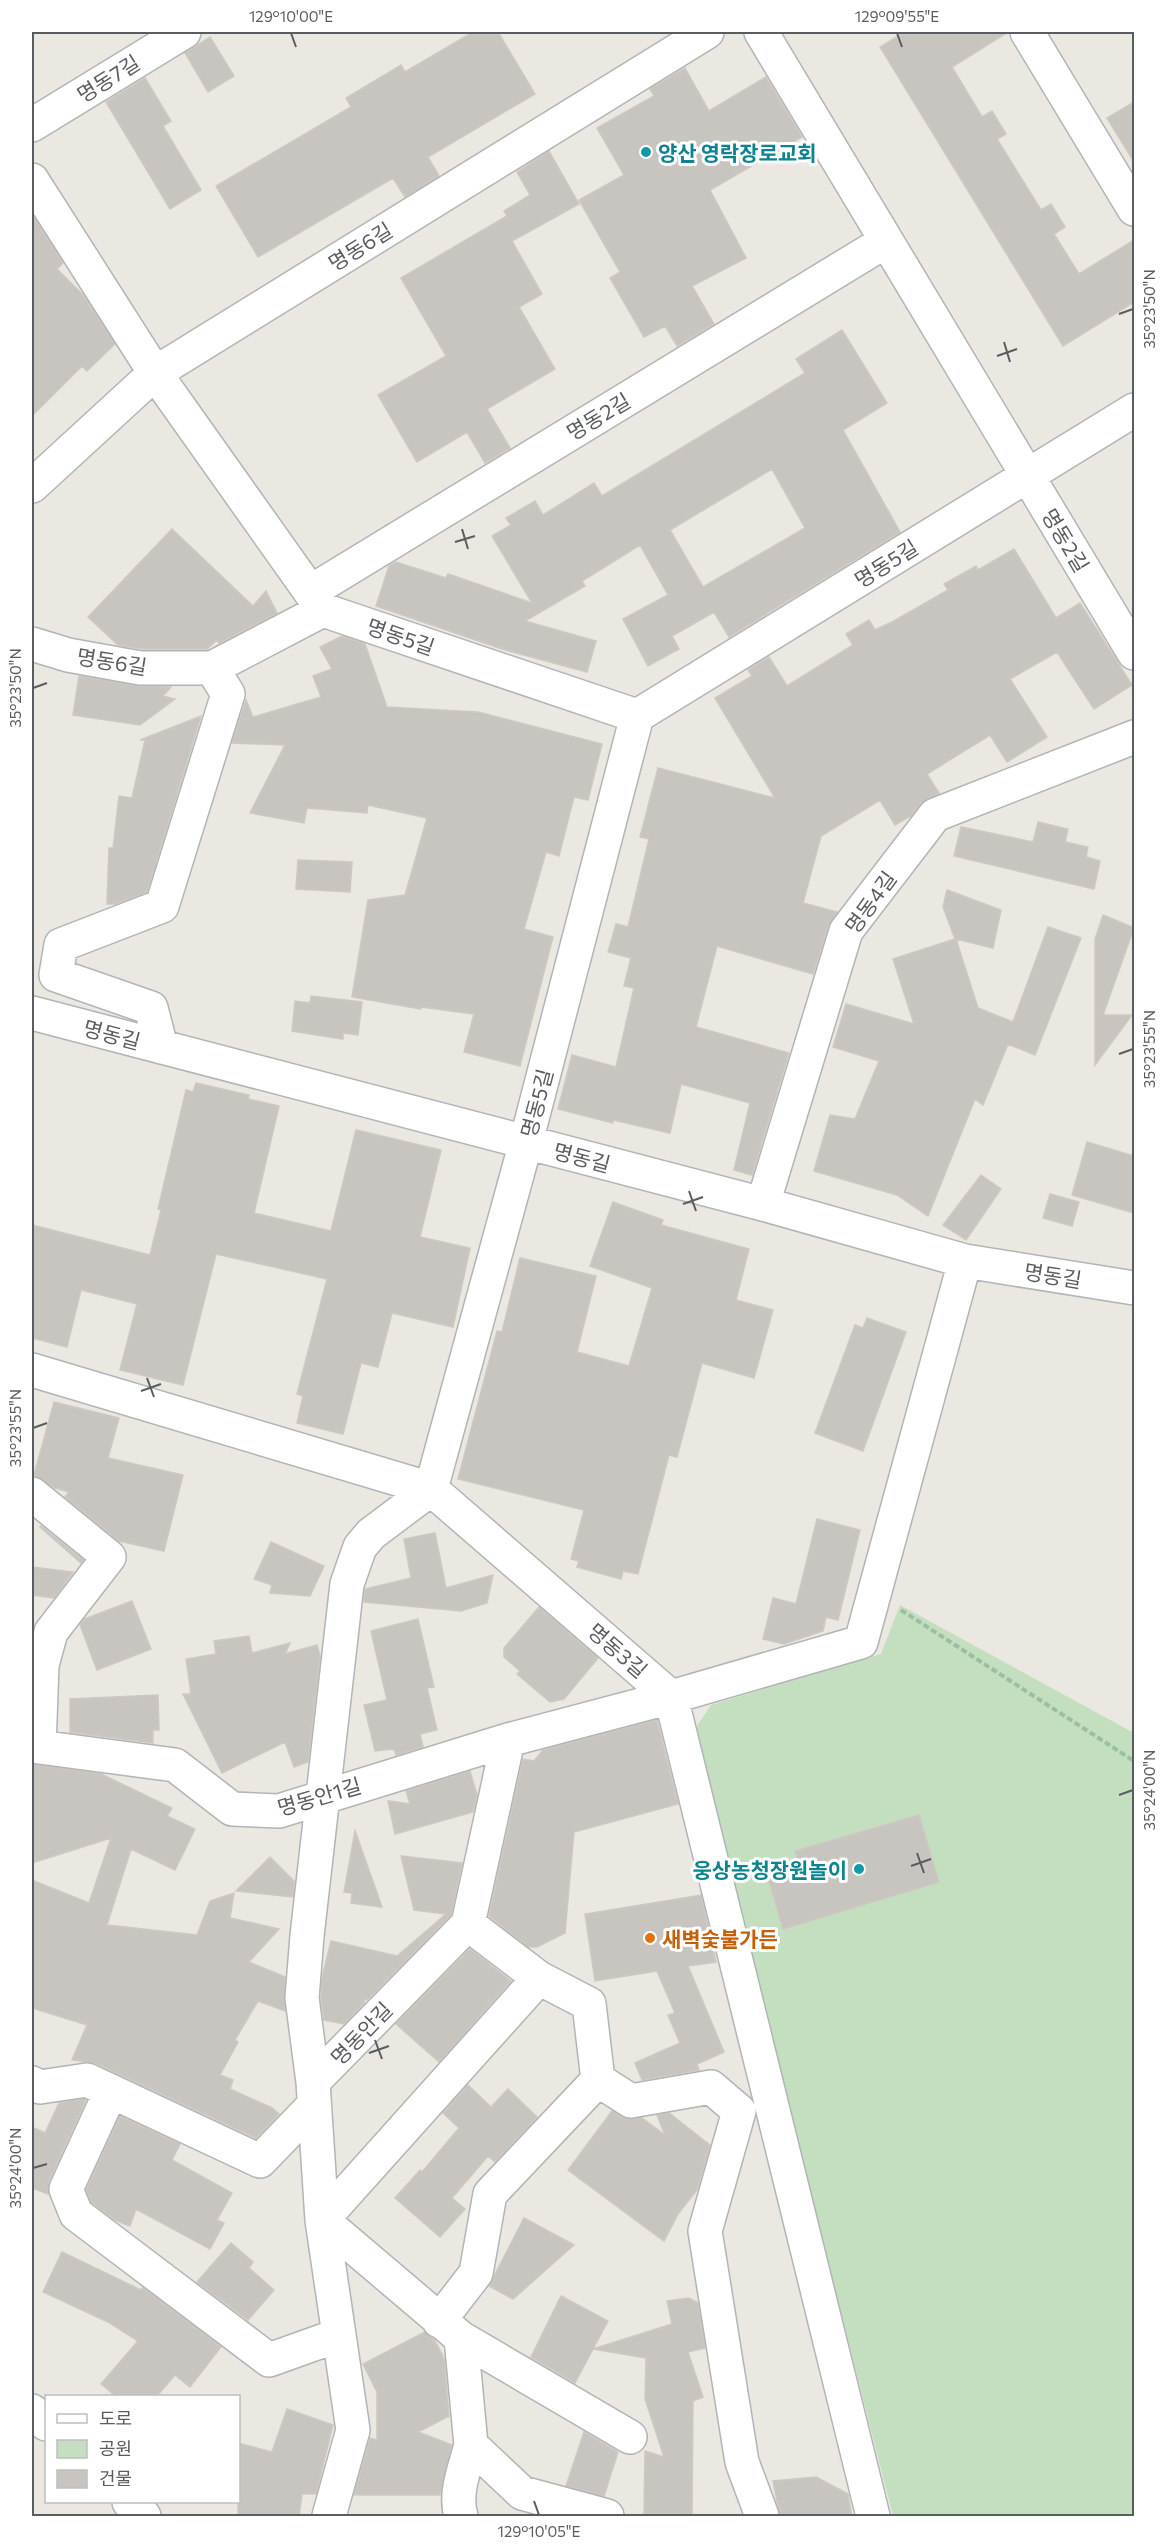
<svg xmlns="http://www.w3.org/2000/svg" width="1166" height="2548" font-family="Commissioner,'Noto Sans KR',sans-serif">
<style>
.green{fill:#c3dfc0}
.building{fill:#c8c5c0;stroke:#cec9c0;stroke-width:1.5;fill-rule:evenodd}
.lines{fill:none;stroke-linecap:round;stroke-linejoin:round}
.minor-casing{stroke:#b2b4b7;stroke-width:36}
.path{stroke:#9abfa2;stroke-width:4;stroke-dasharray:6 3;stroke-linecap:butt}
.minor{stroke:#fff;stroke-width:33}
.ticks{fill:none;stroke:#5a5d60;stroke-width:2}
.culture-dot{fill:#0f9aa8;stroke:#fff;stroke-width:2}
.food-dot{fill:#e8710a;stroke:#fff;stroke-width:2}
.labels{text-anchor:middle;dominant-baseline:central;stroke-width:6;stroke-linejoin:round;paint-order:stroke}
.street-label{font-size:21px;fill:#5a5d60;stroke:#fff}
.culture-label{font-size:21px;font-weight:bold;fill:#0d838f;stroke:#fff;text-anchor:start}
.food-label{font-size:21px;font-weight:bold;fill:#c56008;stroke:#fff;text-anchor:start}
.neatline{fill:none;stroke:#5a5d60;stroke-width:2}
.ticks-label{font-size:15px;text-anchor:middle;fill:#5a5d60}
</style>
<rect width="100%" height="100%" fill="#eae8e1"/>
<path class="green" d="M900 1605 1134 1733V2516H893L693 1732 711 1705 881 1654Z"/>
<path class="building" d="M473 32H498L535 94 428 157 439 176 405 197 393 178 258 257 216 186 351 107 346 98 401 65 405 72Z
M905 32H1008L952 67 982 117 992 111 1006 134 997 139 1041 210 1051 204 1065 227 1054 234 1079 274 1134 240V302L1063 346 880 47Z
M210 37 234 76 208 92 185 53Z
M685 68 709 111 766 77 802 137 710 190 746 258 692 286 714 324 677 346 665 326 644 337 610 278 620 272 579 200 624 175 597 128 654 96 650 89Z
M145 78 171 121 163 126 201 190 170 209 106 102Z
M1134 102V162L1107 118Z
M549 151 579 204 512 241 542 294 519 307 555 369 487 409 510 448 485 463 467 432 417 462 378 395 446 356 401 278 507 216 504 211 530 195 517 172Z
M32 214 63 263 57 269 83 295 115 344 87 371 82 366 32 416Z
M842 330 887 403 843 430 900 532 729 637 714 612 672 636 679 649 648 666 623 619 668 595 640 545 582 581 585 586 525 621 596 641 587 672 502 649 376 606 389 566 396 562 446 578 448 574 532 603 492 536 511 525 506 518 535 501 543 515 594 483 602 496 805 373 796 359ZM772 469 805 528 703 587 670 530Z
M172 529 253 606 266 591 277 613 219 643 217 640 207 649H142L118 645 88 617Z
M1014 549 1056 618 1080 603 1132 685 1094 709 1057 652 1010 679 1047 737 1007 762 990 735 927 774 939 793 921 803 911 816 895 825 880 800 821 836 803 903 837 912 828 926 813 974 717 946 696 1027 789 1053 752 1175 734 1170 750 1103 681 1084 670 1133 613 1120V1123L558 1109 572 1055 616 1067 634 988 624 986 631 958 608 952 616 924 628 927 649 839 640 837 658 768 775 798 715 698 752 676 748 670 769 657 787 686 853 645 846 634 869 620 875 630 894 621 948 590 944 584 976 566 978 570Z
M342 636 365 644 387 707 478 712 602 744 588 800 574 797 559 856 546 852 524 929 553 937 520 1066 464 1052 474 1014 421 1007V1009L352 997 368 900 405 895 427 818 368 805 367 813 307 808 304 823 250 813 285 745 232 743 246 700 253 717 321 697 313 676 332 669 320 647Z
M79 676 137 686 171 687 163 696 175 699 140 725 73 715Z
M201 716 147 892 115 904H107L109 848H113L119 796 132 798 145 740H140Z
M1038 822 1068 829 1065 842 1088 847 1086 857 1100 861 1094 889 954 856 961 827 1033 842Z
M298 860 352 862 350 892 296 889Z
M947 890 1001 910 993 948 956 939 978 1008 1013 1022 1048 927 1081 938 1035 1055 1008 1044 983 1105 975 1099 928 1216 897 1195 814 1171 830 1115 855 1119 879 1061 833 1047 846 1004 914 1024 893 959 955 939 943 907Z
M1103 915 1134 928 1103 1015H1132L1095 1065V939Z
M311 996 362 1002 358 1035 343 1033V1039L292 1031 295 1001 310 1003Z
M196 1083 249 1095 248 1099 279 1106 254 1213 331 1231 356 1130 441 1150 420 1237 470 1248 453 1327 392 1313 378 1367 361 1363 343 1434 297 1423 303 1396 297 1394 327 1279 216 1254 183 1385 120 1370 137 1304 81 1290 67 1347 32 1338V1225L150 1255 161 1210 158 1209 186 1090 193 1092Z
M1087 1142 1134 1156V1213L1072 1195Z
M981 1175 1001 1189 966 1240 943 1225Z
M1050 1194 1079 1202 1072 1226 1043 1218Z
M613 1202 663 1220 661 1225 749 1249 736 1300 773 1310 754 1378 702 1363 677 1457 669 1455 638 1574 623 1571 621 1579 577 1567 579 1561 571 1559 584 1510 458 1479 497 1331 502 1332 520 1258 596 1276 577 1352 629 1366 652 1288 590 1266Z
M867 1318 906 1332 863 1451 815 1433 855 1325 863 1328Z
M54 1402 119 1418 108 1458 183 1475 164 1551 119 1541 65 1497 69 1492 55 1488 34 1475Z
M817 1519 860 1530 838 1620 826 1617 823 1631 784 1644 763 1639 773 1598 796 1604Z
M41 1526 83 1560 81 1563 40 1527Z
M435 1533 446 1588 493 1575 487 1603 461 1611 364 1602 365 1589 411 1578 404 1539Z
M271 1542 324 1566 310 1596 270 1593 272 1585 254 1579Z
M32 1567 73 1572 54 1598 32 1595Z
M132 1601 151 1649 97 1670 80 1625 85 1619Z
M539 1607 598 1658 564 1699 550 1702 517 1674 520 1671 504 1657V1648Z
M418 1619 434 1687 427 1688 437 1730 420 1734 423 1747 396 1755 394 1749 375 1751 364 1705 387 1700 371 1631Z
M249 1636 252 1653 290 1643 285 1654 317 1645 320 1656 308 1762 294 1767 285 1742 222 1773 183 1694H191L186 1659 216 1654 214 1641Z
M158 1695 159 1730H153V1743L70 1732V1699Z
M657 1720 678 1804 574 1832 565 1933 537 1947H529L489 1916 523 1759 534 1761 543 1750Z
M32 1764 101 1774 172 1808 167 1816 195 1829 175 1870 131 1849 107 1925 197 1935 210 1901 234 1893 230 1918 279 1929 249 1962 285 1977V2011L258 2001 235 2040 238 2042 220 2075 233 2080 230 2089 272 2108 279 2114 256 2138 95 2063 72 2060 87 2025 32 2008V1880L89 1903 111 1838 32 1863Z
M470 1771 477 1795 473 1812 395 1834 388 1801 410 1804 406 1791Z
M919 1815 939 1882 783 1929 767 1874 799 1864 795 1851Z
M355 1831 358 1839 382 1907 351 1903 352 1893 344 1892Z
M401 1856 462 1863 451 1915 367 2000 365 1998 364 2003 344 2024 324 2020 321 1998 322 1978 331 1941 397 1956 446 1914 414 1910Z
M270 1857 294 1881 293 1897 236 1891Z
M701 1895 716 1962 688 1966 724 2052 697 2064 699 2070 642 2080 635 2063 680 2043 668 2015 675 2013 657 1971 595 1981 585 1914Z
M470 1949 511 1981 439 2062 396 2024Z
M468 2085 491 2107 508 2089 537 2117 495 2162 488 2156 452 2198 465 2209 440 2237 395 2198 420 2170 422 2172 459 2128 443 2113Z
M84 2099 86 2100 49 2181 48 2194 32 2188V2127L45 2133 59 2103Z
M612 2111 622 2117 642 2118 665 2135 657 2115 669 2113 710 2145 697 2190 678 2214 664 2241 568 2170Z
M120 2116 180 2144 172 2160 232 2193 217 2220 224 2223 210 2249 136 2209 130 2226 115 2220 91 2202 86 2190Z
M524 2218 574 2245 513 2299 489 2286Z
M231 2243 253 2262 249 2268 274 2290 248 2320 197 2282Z
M62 2252 141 2290 143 2288 221 2347 190 2387 175 2375 156 2397H117L101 2384 138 2341 110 2323 43 2292Z
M561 2296 608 2321 593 2349 672 2324 667 2301 689 2298 698 2303 705 2348 688 2352 703 2397 693 2401 692 2517H683L682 2514H644L645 2451 664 2457 645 2399 646 2358 593 2349 575 2383 531 2357Z
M425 2332 435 2341 444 2358 449 2416 418 2432 452 2445 440 2495H354L370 2438 377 2440V2392L363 2364Z
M287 2409 333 2425 316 2494H302L299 2517H238V2443L272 2452Z
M584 2432 618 2452 604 2496 566 2486Z
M816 2477 848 2494 852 2517H780L773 2481Z"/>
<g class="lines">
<g class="minor-casing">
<path id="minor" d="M761 32 1134 653
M1027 32 1134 209
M32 125 184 32
M32 180 155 373 323 610 637 716
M32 486 155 373 707 32
M310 592 886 241
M32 644 68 655 140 668H212L323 610
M32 1013 763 1204 965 1261 1134 1288
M161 1047 151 1008 56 975 61 945 162 906 228 694 212 668
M763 1204 846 931 935 815 1134 737
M32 1370 431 1489 671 1697 861 1642 965 1261
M32 1494 109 1557 51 1632 42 1665 39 1747
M32 1744 39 1747 175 1765 232 1809 279 1811 508 1740
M468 1924 539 1978 322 2220 461 2338 471 2445 522 2493 607 2516
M539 1978 589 2004 598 2080
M313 2082 302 1998 307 1936 347 1584 360 1547 371 1534 431 1489 526 1142 637 716 1134 410
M32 2083 40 2087 87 2080 260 2161 314 2105
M111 2091 66 2189 76 2214 269 2360 339 2335
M439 2321 476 2273 490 2194 598 2080 631 2101 711 2087 739 2111 705 2231 742 2462 762 2516
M461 2338 630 2437
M32 2411 46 2424
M129 2502 144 2516
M329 2516 353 2430 322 2220 313 2082 468 1924 508 1740 671 1697 873 2516
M461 2516C454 2493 465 2468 471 2445"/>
</g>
<path class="path" d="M901 1610 1134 1761"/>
<use href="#minor" class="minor"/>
</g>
<path class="ticks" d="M291 33 296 47M897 33 902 47M1119 314 1133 309M1004 342 1010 362M997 356 1017 349M462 529 468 549M455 542 475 536M33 688 47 683M1119 1054 1133 1049M689 1191 696 1211M683 1204 703 1197M147 1378 154 1397M141 1391 161 1384M33 1428 47 1423M1119 1795 1133 1790M917 1853 924 1873M911 1866 931 1859M375 2040 382 2059M369 2053 389 2046M33 2168 47 2164M534 2501 539 2515"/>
<g class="culture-dot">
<circle cx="646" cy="152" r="6"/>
<circle cx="859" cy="1869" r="6"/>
</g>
<circle class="food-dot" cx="650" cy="1938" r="6"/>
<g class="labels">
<g class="street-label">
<text transform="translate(108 78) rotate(-32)">명동7길</text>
<text transform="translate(360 246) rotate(-32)">명동6길</text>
<text transform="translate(598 416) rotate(-31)">명동2길</text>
<text transform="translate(1066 540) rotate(59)">명동2길</text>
<text transform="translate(886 563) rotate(-32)">명동5길</text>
<text transform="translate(401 636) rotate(19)">명동5길</text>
<text transform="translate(112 661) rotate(9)">명동6길</text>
<text transform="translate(870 902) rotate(-54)">명동4길</text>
<text transform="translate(112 1034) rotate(15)">명동길</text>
<text transform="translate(536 1103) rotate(-75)">명동5길</text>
<text transform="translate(582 1157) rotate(15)">명동길</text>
<text transform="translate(1053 1275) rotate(9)">명동길</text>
<text transform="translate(618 1650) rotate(41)">명동3길</text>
<text transform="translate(319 1796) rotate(-16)">명동안1길</text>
<text transform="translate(361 2033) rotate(-46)">명동안길</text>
</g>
<g class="culture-label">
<text x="658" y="152">양산 영락장로교회</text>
<text x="847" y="1869" text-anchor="end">웅상농청장원놀이</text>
</g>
<g class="food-label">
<text x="662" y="1938">새벽숯불가든</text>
</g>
</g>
<rect width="1166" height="2548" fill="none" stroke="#ffffff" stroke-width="66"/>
<rect x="45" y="2395" width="195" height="108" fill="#ffffff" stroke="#bdbebf" stroke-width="1.5"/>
<rect x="57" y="2414" width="30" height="9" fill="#ffffff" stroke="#bdbebf" stroke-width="1.5"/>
<text x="99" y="2425" font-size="18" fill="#5a5d60">도로</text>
<rect x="57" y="2440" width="30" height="18" fill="#c3dfc0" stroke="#bdbebf" stroke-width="1.5"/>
<text x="99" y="2455" font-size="18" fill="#5a5d60">공원</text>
<rect x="57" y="2470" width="30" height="18" fill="#c8c5c0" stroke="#bdbebf" stroke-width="1.5"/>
<text x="99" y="2485" font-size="18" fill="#5a5d60">건물</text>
<rect x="33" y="33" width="1100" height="2482" class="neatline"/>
<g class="ticks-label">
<text x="291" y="22">129°10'00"E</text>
<text x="897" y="22">129°09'55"E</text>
<text transform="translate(1150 309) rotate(-90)" y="5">35°23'50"N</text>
<text transform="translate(16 688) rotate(-90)" y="5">35°23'50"N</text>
<text transform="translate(1150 1049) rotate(-90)" y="5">35°23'55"N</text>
<text transform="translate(16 1428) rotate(-90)" y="5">35°23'55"N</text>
<text transform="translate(1150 1790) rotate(-90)" y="5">35°24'00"N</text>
<text transform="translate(16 2168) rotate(-90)" y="5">35°24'00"N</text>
<text x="539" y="2537">129°10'05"E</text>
</g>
</svg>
